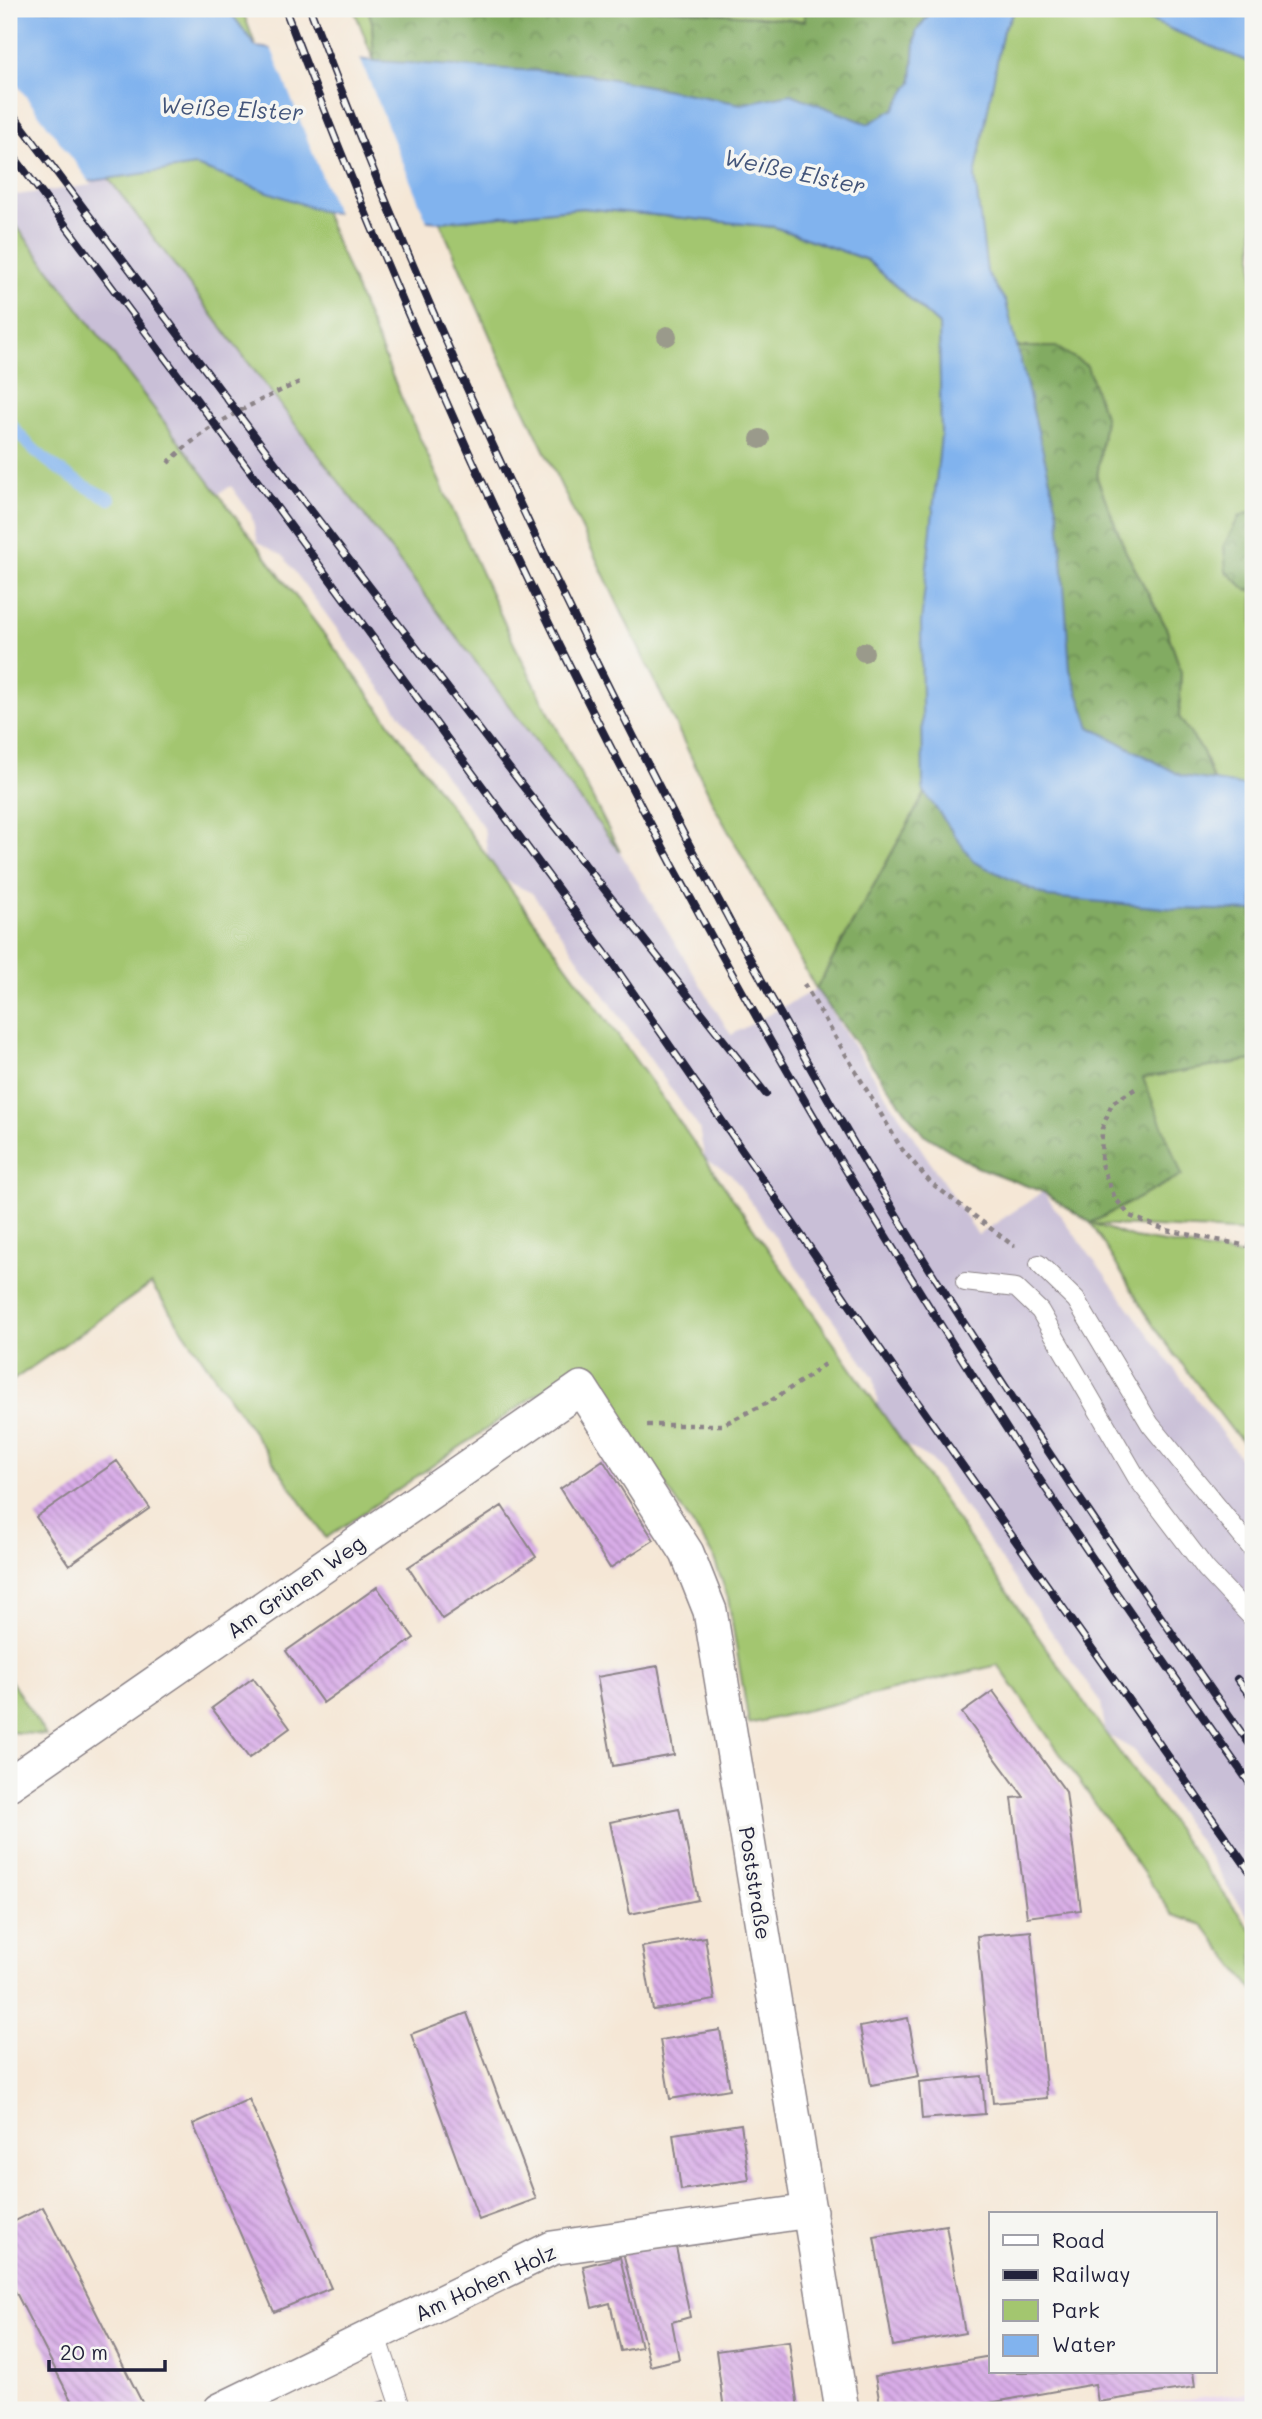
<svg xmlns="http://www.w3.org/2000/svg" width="1262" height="2419" font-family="Mali,sans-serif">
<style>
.built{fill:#e8d2ee}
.railway{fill:#c9bfd7}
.green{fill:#a3c66f;stroke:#627455;stroke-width:2}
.forest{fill:url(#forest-crowns);stroke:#52664e;stroke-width:2}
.water{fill:#81b3ee;stroke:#526a94;stroke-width:2}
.pier{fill:#f5e7d6}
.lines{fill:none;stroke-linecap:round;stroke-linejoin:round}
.stream{stroke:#81b3ee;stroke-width:12}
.building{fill:url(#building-back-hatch)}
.lane-casing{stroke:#8c8488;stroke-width:20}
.street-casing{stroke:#8c8488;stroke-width:36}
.path{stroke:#8c8488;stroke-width:4.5;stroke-dasharray:5 5;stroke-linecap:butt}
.lane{stroke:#fff;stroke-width:18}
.street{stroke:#fff;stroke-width:33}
.rail-casing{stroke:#22223b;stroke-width:8}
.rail{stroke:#f6f6f2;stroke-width:5;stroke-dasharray:16;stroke-linecap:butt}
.tree{fill:#9a9a8b}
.labels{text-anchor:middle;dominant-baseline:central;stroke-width:7;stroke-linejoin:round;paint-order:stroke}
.street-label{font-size:21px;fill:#22223b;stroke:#f6f6f2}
.water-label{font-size:23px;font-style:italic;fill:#43557a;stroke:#f6f6f2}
</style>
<defs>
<pattern id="forest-crowns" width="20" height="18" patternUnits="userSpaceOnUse" patternTransform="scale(1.75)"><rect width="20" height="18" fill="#82ab62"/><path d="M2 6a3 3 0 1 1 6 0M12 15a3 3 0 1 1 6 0" fill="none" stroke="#6a8b52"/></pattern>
<pattern id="building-back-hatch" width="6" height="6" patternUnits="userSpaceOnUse" patternTransform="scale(1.75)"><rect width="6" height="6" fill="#d9ade8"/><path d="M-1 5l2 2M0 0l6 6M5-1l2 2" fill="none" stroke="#b08cbd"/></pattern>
</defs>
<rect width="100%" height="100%" fill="#f6f6f2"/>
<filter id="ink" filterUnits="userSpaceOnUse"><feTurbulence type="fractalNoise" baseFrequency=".0143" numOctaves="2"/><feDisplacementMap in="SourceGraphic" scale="14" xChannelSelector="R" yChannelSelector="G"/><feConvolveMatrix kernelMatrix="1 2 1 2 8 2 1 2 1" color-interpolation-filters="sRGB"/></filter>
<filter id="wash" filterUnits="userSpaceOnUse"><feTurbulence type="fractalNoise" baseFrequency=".00686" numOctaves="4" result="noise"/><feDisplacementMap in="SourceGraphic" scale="28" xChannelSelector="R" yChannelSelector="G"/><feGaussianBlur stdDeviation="1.57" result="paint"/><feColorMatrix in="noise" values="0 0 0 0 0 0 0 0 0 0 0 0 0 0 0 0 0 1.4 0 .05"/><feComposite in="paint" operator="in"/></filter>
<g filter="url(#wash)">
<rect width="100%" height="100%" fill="#f5e7d6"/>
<path class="built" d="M1253 2392V2410H1143L1142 2405Z"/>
<path class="railway" d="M9 45 620 852 731 1035 816 989 978 1235 1043 1192 1253 1475V1923L1227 1887 1217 1867 1134 1750 1106 1734 1101 1703 932 1460 904 1444 878 1407 874 1378 731 1174 705 1159 699 1128 532 893 505 880 488 857 484 828 283 556 258 542 251 514 231 486 218 494 9 216Z"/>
<path class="green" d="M228 9H242L256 47Z
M354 9H368L372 22 374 61Z
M669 9H804L805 21Z
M1016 9H1127L1253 60V511L1239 517 1247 590H1253V802L1217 790 1203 752 1179 717 1181 671 1165 625 1126 552 1097 478 1105 418 1013 347 982 266 969 177 1003 30Z
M195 159 324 212 401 397 514 644 620 852 106 175Z
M582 208 774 227 867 260 939 325 941 435 928 788 816 989 716 809 498 354 440 222Z
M9 216 351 670 653 1084 1106 1734 1253 1933V1990L1203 1925 1173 1915 998 1665 749 1724 728 1598 712 1553 582 1364 326 1538 151 1284 9 1383Z
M1253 1060V1232L1094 1224 1134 1238 1253 1257V1454L1232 1430 1154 1327 1091 1223 1181 1175 1142 1078Z
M9 1678 46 1735 9 1732Z"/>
<path class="forest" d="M368 9H669L805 21 804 9H933L916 32 912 81 898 116 868 124 763 114 499 73 374 61 372 22Z
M1013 347H1056L1087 366 1105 418 1097 478 1126 552 1165 625 1181 671 1179 717 1203 752 1216 790 1111 764 1052 681Z
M1253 511V590L1248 591 1226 571 1224 545 1239 517Z
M928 788 1253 903V1060L1143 1078 1182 1175 1091 1223 1043 1192 977 1167 922 1133 816 989Z"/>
<path class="water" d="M9 9H228L256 47 374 61 586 74 741 104 791 94 868 124 894 109 912 82 916 32 933 9H1016L1003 30 975 177 987 272 1006 302 1059 516 1070 670 1090 727 1182 776 1253 787V911L1176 909 1048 897 974 862 923 790 921 623 941 435 939 325 867 260 774 227 582 208 440 222 324 212 196 166 9 193Z
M1123 9H1253V64Z"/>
<path class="pier" d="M270 45 359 56 428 224 338 217Z
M9 74 92 185 17 195 9 185Z"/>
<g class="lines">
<path class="stream" d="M9 421C32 455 73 481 110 499"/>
</g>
<g id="blocks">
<path class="building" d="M603 1460 654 1540 610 1568 560 1489Z
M117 1461 150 1508 69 1565 36 1517Z
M502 1506 536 1557 442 1619 408 1567Z
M377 1587 414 1638 323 1703 286 1651Z
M658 1666 674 1755 613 1766 597 1677Z
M253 1678 290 1728 249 1758 212 1708Z
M993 1691 1066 1792 1081 1910 1027 1917 1012 1798 1024 1797 962 1713Z
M679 1808 698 1900 630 1914 610 1822Z
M1031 1931 1047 2098 993 2103 977 1936Z
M705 1937 715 2000 653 2010 642 1947Z
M467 2013 536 2199 479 2220 411 2034Z
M908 2018 919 2076 871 2085 860 2027Z
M720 2030 730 2089 670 2099 660 2040Z
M982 2076 985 2114 922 2119 919 2082Z
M249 2099 331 2288 274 2312 193 2124Z
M741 2124 749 2180 681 2190 673 2134Z
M43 2207 97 2314 146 2410H76L9 2279V2224Z
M946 2225 965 2333 893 2346 874 2237Z
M676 2247 690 2317 672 2322 679 2359 650 2366 623 2252Z
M620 2257 641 2347 621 2351 610 2303 592 2308 583 2266Z
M789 2341 798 2408 724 2410 716 2351Z
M991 2356V2372H1193L1195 2387 1098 2402 1095 2384 950 2410H881L875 2376Z
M384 2401 387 2410H358Z
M1253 2404V2410H1215V2408Z"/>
</g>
</g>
<g filter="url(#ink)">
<use href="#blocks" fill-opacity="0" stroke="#8c8488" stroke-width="2"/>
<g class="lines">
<g class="lane-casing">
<path id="lane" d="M1039 1264 1076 1300 1150 1424 1253 1550
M965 1282 1016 1288 1040 1311 1137 1478 1206 1569 1253 1619
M376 2333 402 2410"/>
</g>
<g class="street-casing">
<path id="street" d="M9 1784 581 1388 687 1553 710 1611 842 2410
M220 2410 552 2248 810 2211"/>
</g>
<path class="path" d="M168 463C206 425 253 403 302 381
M804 984 901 1148 930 1182 1015 1247
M1135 1089 1112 1103 1102 1129 1101 1164 1115 1198 1130 1216 1166 1230 1253 1247
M647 1425H722L769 1402 809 1376 827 1362"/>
<use href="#lane" class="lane"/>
<use href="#street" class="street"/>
<g class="rail-casing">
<path id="rail" d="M285 9C396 301 524 589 672 864 772 1050 880 1232 994 1409 1076 1538 1165 1663 1253 1788
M310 9C406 264 519 512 643 755 729 924 820 1091 919 1252 1025 1422 1138 1586 1253 1749
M9 109 303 500 522 785 766 1094
M9 150 247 467 609 958 899 1376 1253 1876
M1237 1679 1253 1699"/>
</g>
<use href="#rail" class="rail"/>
</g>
<g class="tree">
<circle cx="667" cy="336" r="10"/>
<circle cx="760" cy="439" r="10"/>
<circle cx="864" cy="652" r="10"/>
</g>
</g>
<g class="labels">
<g class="street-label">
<text transform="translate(295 1586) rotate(-35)">Am Grünen Weg</text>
<text transform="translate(756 1883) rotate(81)">Poststraße</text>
<text transform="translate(485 2282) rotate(-25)">Am Hohen Holz</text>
</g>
<g class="water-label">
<text transform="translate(232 108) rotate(3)">Weiße Elster</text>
<text transform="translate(795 171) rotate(12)">Weiße Elster</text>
</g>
</g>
<rect width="1262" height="2419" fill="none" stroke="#f6f6f2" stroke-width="35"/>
<rect x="989" y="2212" width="228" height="161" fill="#f6f6f2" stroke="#a1a1a9" stroke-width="2"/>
<rect x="1003" y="2235" width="35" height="10" fill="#ffffff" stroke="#a1a1a9" stroke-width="2"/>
<text x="1052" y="2248" font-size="21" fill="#22223b">Road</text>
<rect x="1003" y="2270" width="35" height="10" fill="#22223b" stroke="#a1a1a9" stroke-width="2"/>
<text x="1052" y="2282" font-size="21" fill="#22223b">Railway</text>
<rect x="1003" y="2300" width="35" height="21" fill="#a3c66f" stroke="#a1a1a9" stroke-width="2"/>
<text x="1052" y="2318" font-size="21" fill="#22223b">Park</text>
<rect x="1003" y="2335" width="35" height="21" fill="#81b3ee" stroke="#a1a1a9" stroke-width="2"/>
<text x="1052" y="2352" font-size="21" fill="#22223b">Water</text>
<path d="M49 2360v10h116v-10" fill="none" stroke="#22223b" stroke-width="3.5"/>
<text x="60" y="2360" font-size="21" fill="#22223b" stroke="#f6f6f2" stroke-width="5" paint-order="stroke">20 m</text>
</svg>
